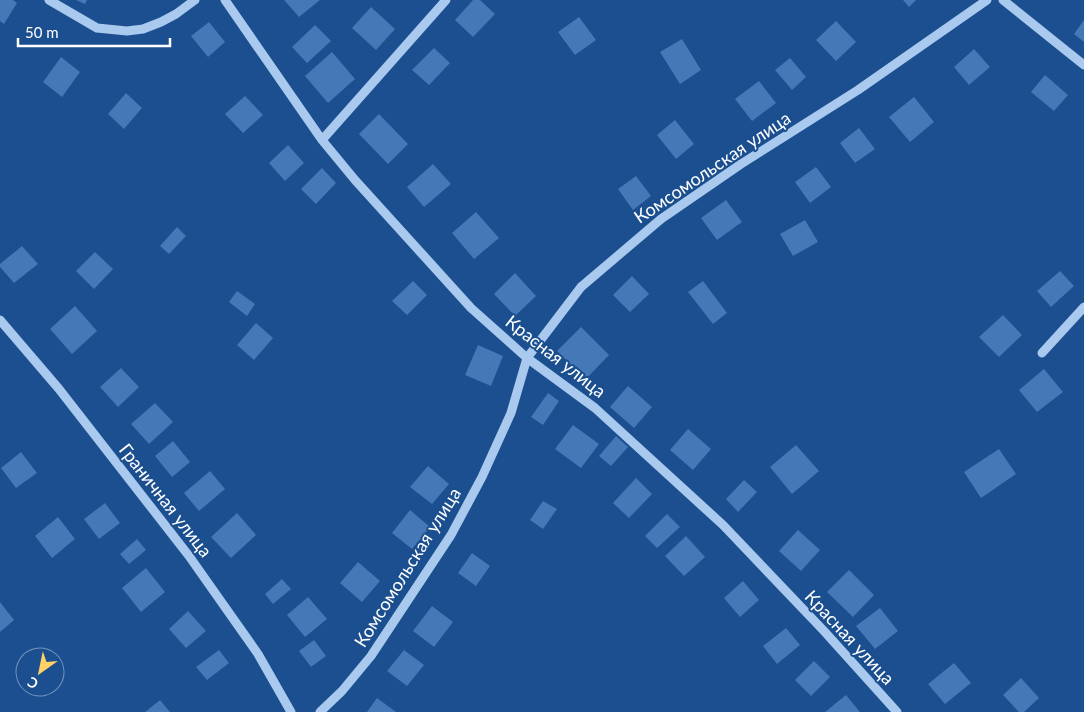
<svg xmlns="http://www.w3.org/2000/svg" width="1084" height="712" font-family="Lato,sans-serif">
<style>
.building{fill:#4478b7}
.lines{fill:none;stroke-linecap:round;stroke-linejoin:round}
.minor{stroke:#a9c9ee;stroke-width:9}
.labels{text-anchor:middle;dominant-baseline:central;stroke-width:4;stroke-linejoin:round;paint-order:stroke}
.street-label{font-size:18px;fill:#fff;stroke:#1b4f8f}
</style>
<rect width="100%" height="100%" fill="#1b4f8f"/>
<path class="building" d="M0 0H13L17 3 4 24 0 21Z
M76 0H87L85 4Z
M284 0H320L299 17Z
M473 0H480L495 14 473 37 455 20Z
M903 0H916L909 7Z
M371 7 395 29 376 50 352 28Z
M579 17 596 40 575 55 558 32Z
M1084 20V42L1074 34Z
M836 21 856 42 836 61 816 40Z
M209 22 225 42 208 57 191 36Z
M315 25 331 41 307 63 292 47Z
M682 39 701 70 680 84 660 52Z
M434 48 450 63 429 85 412 70Z
M974 49 990 67 969 85 954 67Z
M332 52 355 79 328 103 305 76Z
M61 57 80 72 62 97 43 82Z
M790 58 806 77 792 90 775 70Z
M1045 75 1068 95 1054 111 1031 92Z
M759 81 776 103 752 121 735 99Z
M126 93 142 108 124 129 108 114Z
M245 96 263 115 243 133 225 114Z
M914 97 934 122 910 142 889 117Z
M379 114 408 144 388 164 359 134Z
M675 120 694 144 676 159 657 135Z
M859 128 875 149 855 163 840 143Z
M288 145 304 163 285 181 269 163Z
M433 164 451 184 424 207 407 187Z
M816 167 831 187 810 203 795 182Z
M322 168 336 183 316 204 301 189Z
M636 176 651 196 633 210 618 189Z
M726 200 742 222 717 240 701 218Z
M476 212 499 238 474 259 452 233Z
M805 220 818 242 793 256 780 234Z
M177 227 186 236 169 254 160 246Z
M22 246 38 264 14 283 0 267V264Z
M95 252 113 269 94 289 76 271Z
M1060 271 1074 286 1051 307 1037 291Z
M515 273 536 296 515 316 494 294Z
M632 276 649 294 630 312 613 295Z
M413 281 427 295 407 315 392 301Z
M703 281 727 313 713 324 688 292Z
M237 291 255 304 247 316 229 302Z
M75 306 97 331 72 354 50 329Z
M1003 315 1022 335 999 357 979 337Z
M256 323 273 338 254 360 237 345Z
M581 327 609 355 586 379 557 351Z
M478 345 503 356 491 386 465 375Z
M121 368 139 387 118 407 100 387Z
M1044 369 1063 392 1037 412 1019 390Z
M628 386 652 407 634 428 610 407Z
M548 393 559 401 543 425 531 417Z
M155 403 173 422 149 444 131 424Z
M573 425 599 444 581 468 555 449Z
M688 429 711 449 693 470 670 450Z
M616 436 628 447 611 466 599 456Z
M173 441 190 462 172 477 155 456Z
M796 445 819 471 792 494 770 467Z
M999 449 1016 474 981 498 964 472Z
M21 452 37 473 16 488 1 468Z
M428 466 449 484 432 504 410 487Z
M210 471 225 489 199 511 184 493Z
M636 478 652 494 629 518 613 503Z
M744 480 757 492 738 512 726 499Z
M543 501 557 509 543 529 530 520Z
M105 503 120 523 99 539 84 519Z
M410 510 430 527 412 549 392 533Z
M237 513 256 535 231 558 211 537Z
M667 514 680 527 657 548 645 536Z
M58 517 75 539 52 558 35 536Z
M798 530 820 550 801 571 779 551Z
M686 536 705 557 684 576 665 556Z
M137 539 146 550 129 564 120 554Z
M472 553 490 566 476 586 458 573Z
M358 562 380 581 362 602 340 583Z
M146 568 165 592 141 612 122 588Z
M849 570 874 595 853 617 827 592Z
M282 579 291 589 273 604 265 594Z
M743 581 759 600 740 617 724 598Z
M308 597 327 619 305 637 287 615Z
M0 602 14 620 0 632Z
M432 606 453 622 434 647 413 631Z
M880 608 898 631 875 649 856 626Z
M188 611 206 631 186 648 169 629Z
M786 628 800 645 777 664 763 646Z
M314 640 326 656 311 667 299 651Z
M219 650 229 663 207 680 196 667Z
M404 650 424 665 407 686 387 671Z
M814 661 830 677 811 696 795 680Z
M954 663 971 683 945 704 928 684Z
M1021 678 1039 698 1024 712H1019L1003 695Z
M846 695 860 712H825Z
M377 698 396 712H367Z
M160 700 170 712H145Z"/>
<g class="lines">
<path class="minor" d="M49 0 97 28 127 31 143 29 161 22 176 14 195 0
M225 0 322 140 355 180 471 308 527 358 595 408 723 525 824 631 897 712
M1003 0 1084 65
M322 140 446 0
M0 320 59 389 189 556 258 654 291 712
M1042 353 1084 307
M320 712 342 691 371 656 451 535 482 477 511 413 527 358 581 287 661 219 741 164 858 90 987 0"/>
</g>
<g class="labels">
<g class="street-label">
<text transform="translate(712 167) rotate(-34)">Комсомольская улица</text>
<text transform="translate(556 356) rotate(38)">Красная улица</text>
<text transform="translate(166 500) rotate(52)">Граничная улица</text>
<text transform="translate(407 567) rotate(-58)">Комсомольская улица</text>
<text transform="translate(850 637) rotate(47)">Красная улица</text>
</g>
</g>
<g transform="translate(40 672) rotate(213)"><circle r="24" fill="#1b4f8f" stroke="#7695bc"/>
<path d="M0-4L9 19L0 12L-9 19Z" fill="#ffd166"/>
<text y="-8" font-size="14" font-weight="bold" text-anchor="middle" fill="#ffffff">С</text>
</g>
<path d="M18 38v8h152v-8" fill="none" stroke="#ffffff" stroke-width="2.5"/>
<text x="25" y="38" font-size="15" fill="#ffffff" stroke="#1b4f8f" stroke-width="4" paint-order="stroke">50 m</text>
</svg>
